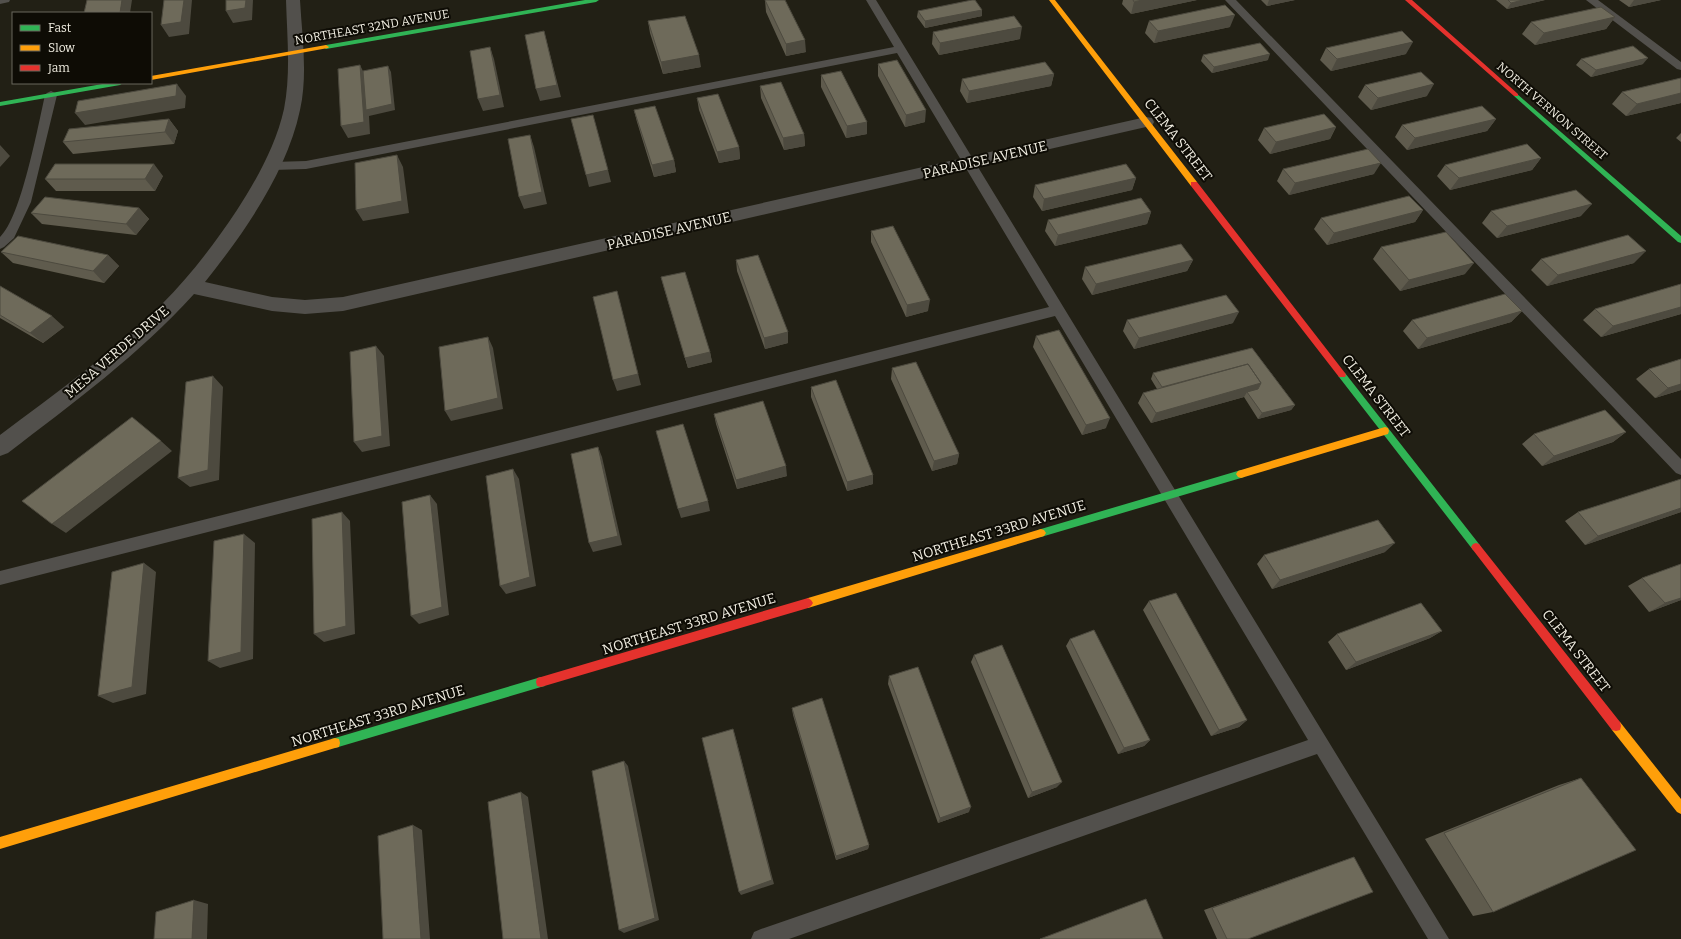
<svg xmlns="http://www.w3.org/2000/svg" width="1681" height="939" font-family="Bitter,serif">
<style>
.lines{fill:none;stroke-linecap:round;stroke-linejoin:round}
.lane{fill:#52504c;fill-rule:evenodd}
.street{fill:#52504c;fill-rule:evenodd}
.fast{fill:#30b455;fill-rule:evenodd}
.slow{fill:#ff9f0a;fill-rule:evenodd}
.jam{fill:#e5322d;fill-rule:evenodd}
.wall{fill:#5f5b4d}
.shaded-wall{fill:#4d4a3f}
.building{fill:#6e6a5a;stroke:#4d4a3f}
.labels{text-anchor:middle;dominant-baseline:central;stroke-width:4;stroke-linejoin:round;paint-order:stroke}
.far-street-label{font-size:12px;fill:#f0ede1;stroke:#0e0c05}
.street-label{font-size:14px;fill:#f0ede1;stroke:#0e0c05}
</style>
<rect width="100%" height="100%" fill="#222015"/>
<g class="lines">
<path class="lane" d="M0 0H10L9 2 0 4Z
M866 0H876L1449 939H1428L1317 754 789 939H751L754 932 761 929 1308 740 1055 316 0 585V571L1049 307 897 53 306 169 273 170 269 169 267 166 269 163 273 162 306 161 894 47Z
M1225 0H1236L1681 459V475L1676 473Z
M1586 0H1598L1681 62V70L1677 69Z
M51 91 55 93 57 95 31 202 14 238 4 247 0 249V237C21 218 38 126 45 95L47 93Z"/>
<path class="street" d="M286 0H300C302 36 308 74 300 110 287 172 244 233 205 282L272 297 305 300 343 297 1146 117 1152 118 1154 122 1152 126 1146 127 343 311 305 314 272 311 194 294C139 355 73 403 8 453L0 456V435C56 393 112 353 162 304 191 275 215 243 237 210 257 179 276 145 284 109 291 73 287 36 286 0Z"/>
<path class="fast" d="M585 0H599L596 2 326 49 323 47 326 45Z
M108 83H123L120 85 0 106V102Z
M1516 93 1681 236V243L1678 242 1514 96V94Z
M1342 372 1345 373 1479 544 1481 547 1479 550 1476 551 1473 550 1339 377 1338 375 1339 373Z
M1241 470 1244 471 1246 474 1244 477 1241 478 1041 537 1038 536 1036 533 1038 530 1041 529Z
M541 677 545 678 546 682 545 686 541 687 335 748 331 747 330 743 331 739 335 738Z"/>
<path class="slow" d="M1049 0H1055L1197 182V186H1191Z
M326 45 329 47 328 48 151 80V76Z
M1385 427 1388 428 1389 431 1388 434 1241 478 1238 477 1236 474 1238 471 1241 470Z
M1041 529 1044 530 1046 533 1044 536 1041 537 808 608 805 606 803 603 805 600 808 598Z
M1616 721 1620 722 1681 799V814L1677 812 1612 730 1611 726 1612 722Z
M335 738 339 739 340 743 339 747 335 748 0 849V837Z"/>
<path class="jam" d="M1405 0H1412L1518 94V96H1514Z
M1191 182H1197L1345 373 1346 375 1345 377H1339L1191 186Z
M1476 543 1479 544 1620 722 1621 726 1620 730 1616 731 1612 730 1473 550 1471 547 1473 544Z
M808 598 811 600 813 603 811 606 808 608 541 687 537 686 536 682 537 678 541 677Z"/>
</g>
<path class="wall" d="M765 0 806 52 786 56 766 12Z
M1123 0H1197L1131 14 1122 4Z
M1261 0H1295L1267 6Z
M1496 0H1545L1507 9Z
M1619 0H1661L1629 7Z
M982 10V16L925 28 917 17 918 11Z
M1615 17 1606 29 1535 45 1522 34 1531 22Z
M648 21 701 67 663 74 650 33Z
M1149 21 1230 27 1154 43 1145 33Z
M933 32 1020 39 939 55 932 44Z
M1326 48 1406 54 1331 71 1320 60Z
M1203 55 1268 60 1212 73 1201 61Z
M1581 59 1643 64 1591 77 1576 65Z
M878 64 925 122 905 127 878 76Z
M1054 74 1051 86 967 103 960 91 962 79Z
M821 75 867 122V134L846 138 821 87Z
M1681 78V103L1626 116 1612 104 1622 92Z
M1365 85 1427 96 1371 110 1358 97Z
M760 86 804 134 805 146 784 150 761 98Z
M697 98 739 147 740 159 719 163 699 110Z
M634 110 674 160 676 172 654 177 637 122Z
M169 119 178 131 174 144 73 154 63 142Z
M1496 119 1487 131 1407 150 1395 137 1402 125Z
M1336 127 1330 139 1270 154 1258 140 1264 128Z
M1681 133V142L1676 138Z
M1541 158 1532 170 1450 190 1437 176 1445 165Z
M1283 169 1374 174 1289 195 1277 181Z
M163 176 155 191H56L45 179Z
M1136 178 1132 190 1042 211 1033 197 1035 185Z
M139 208 149 219 136 235 42 224 31 213Z
M1423 210 1415 222 1327 245 1314 229 1321 218Z
M1491 211 1581 216 1497 238 1482 223Z
M1151 212 1147 224 1055 246 1045 231 1048 220Z
M871 231 928 311 906 317 871 242Z
M1381 247 1465 274 1400 291 1373 259Z
M1 252 108 255 119 266 104 283 13 263Z
M1541 259 1634 263 1547 286 1531 270Z
M736 260 788 343 765 349 737 271Z
M1193 260 1187 271 1092 295 1082 279 1085 267Z
M661 277 710 352 712 362 688 368 664 288Z
M1681 284V314L1601 337 1583 320 1595 309Z
M0 286 64 327 43 343 0 318Z
M1522 311 1511 322 1418 349 1403 331 1412 320Z
M1127 320 1233 323 1134 349 1123 331Z
M1036 336 1106 428 1082 435 1033 347Z
M1252 348 1295 405 1291 410 1258 419 1244 397 1151 423 1138 403 1143 393 1157 389 1151 379 1153 373Z
M1681 359V390L1655 398 1636 379 1649 369Z
M892 368 959 454 957 464 932 471 891 379Z
M811 387 873 484 847 491 811 397Z
M714 414 787 476 737 489 716 424Z
M1626 432 1613 442 1542 466 1522 444 1534 434Z
M1681 479V512L1585 545 1565 521 1578 512Z
M1385 552 1272 589 1257 564 1264 555Z
M1681 564V600L1649 612 1628 586 1642 578Z
M1149 601 1247 720 1239 727 1211 736 1143 610Z
M1442 631 1430 638 1346 670 1328 642 1337 634Z
M1070 639 1150 740 1144 746 1118 754 1066 646Z
M974 655 1057 787 1028 798 971 662Z
M889 676 969 812 938 823 888 684Z
M792 708 869 845 868 849 836 860 793 715Z
M1581 778 1493 912 1473 916 1425 839 1559 785Z
M1354 857 1248 939H1217L1204 910Z"/>
<path class="shaded-wall" d="M122 0H132L130 13H120Z
M184 0H192L189 34 169 37 161 25Z
M246 0H253L252 20 233 23 226 11Z
M1142 0H1197L1131 14 1134 2Z
M1269 0H1295L1267 6Z
M1523 0H1545L1507 9 1511 3Z
M1634 0H1661L1629 7Z
M982 10V16L925 28V21Z
M1235 15 1230 27 1154 43 1158 31Z
M1615 17 1606 29 1535 45 1544 33Z
M1022 27 1020 39 939 55 940 43Z
M544 31 561 97 540 101 536 89Z
M805 40 806 52 786 56V44Z
M1413 42 1406 54 1331 71 1337 59Z
M490 47 494 59 504 107 483 111 478 99Z
M1270 54 1268 60 1212 73 1214 67Z
M699 55 701 67 663 74 661 62Z
M1648 58 1643 64 1591 77 1596 70Z
M360 65 366 77 388 66 391 72 395 110 369 116 370 134 348 138 341 126Z
M1054 74 1051 86 967 103 969 91Z
M177 84 186 96 185 108 85 125 75 113Z
M1434 84 1427 96 1371 110 1378 98Z
M1681 93V103L1626 116 1637 104Z
M926 110 925 122 905 127 906 115Z
M169 119 178 131 174 144 165 132Z
M1496 119 1487 131 1407 150 1415 138Z
M867 122V134L846 138 847 126Z
M1336 127 1330 139 1270 154 1276 142Z
M804 134 805 146 784 150 783 138Z
M530 135 534 147 547 204 524 209 519 197Z
M0 145 10 156 0 167Z
M739 147 740 159 719 163 717 152Z
M397 155 403 167 409 213 363 221 356 210Z
M1541 158 1532 170 1450 190 1459 178Z
M674 160 676 172 654 177 652 165Z
M1381 163 1374 174 1289 195 1295 183Z
M154 164 163 176 155 191 145 179Z
M608 170 611 182 589 187 586 175Z
M1136 178 1132 190 1042 211 1044 199Z
M1592 204 1581 216 1497 238 1507 226Z
M139 208 149 219 136 235 126 224Z
M1423 210 1415 222 1327 245 1334 233Z
M1151 212 1147 224 1055 246 1058 235Z
M1646 251 1634 263 1547 286 1558 275Z
M108 255 119 266 104 283 93 271Z
M1193 260 1187 271 1092 295 1096 284Z
M1474 263 1465 274 1400 291 1409 280Z
M617 291 641 385 617 391 613 380Z
M930 300 928 311 906 317 907 305Z
M1681 307V314L1601 337 1613 326Z
M1522 311 1511 322 1418 349 1427 338Z
M1239 312 1233 323 1134 349 1139 338Z
M52 316 64 327 43 343 30 333Z
M788 332V343L765 349 764 338Z
M488 337 493 348 503 409 451 421 445 411Z
M376 346 384 356 390 446 362 452 354 442Z
M710 352 712 362 688 368 685 358Z
M213 376 223 387 219 480 190 487 178 478Z
M1261 383 1255 394 1247 392 1244 397 1151 423 1156 413Z
M1681 384V390L1655 398 1668 388Z
M1295 405 1291 410 1258 419 1262 413Z
M1110 418 1106 428 1082 435 1086 425Z
M1626 432 1613 442 1542 466 1554 456Z
M161 441 172 451 66 533 52 524Z
M598 447 602 457 622 545 593 552 589 543Z
M959 454 957 464 932 471 934 461Z
M786 466 787 476 737 489 736 480Z
M513 469 519 479 536 586 506 594 500 586Z
M873 475V484L847 491V482Z
M430 495 437 504 449 615 419 624 411 616Z
M708 501 710 511 681 518 678 509Z
M1681 508V512L1585 545 1598 536Z
M342 512 350 521 355 634 324 642 314 634Z
M244 534 255 543 253 659 220 668 208 661Z
M1395 543 1385 552 1272 589 1280 580Z
M144 563 156 572 146 694 113 703 98 696Z
M1681 598V600L1649 612 1665 603Z
M1442 631 1430 638 1346 670 1356 662Z
M1247 720 1239 727 1211 736 1219 730Z
M733 729 735 735 774 884 741 895 739 892Z
M1150 740 1144 746 1118 754 1124 748Z
M624 761 628 766 659 920 624 933 619 930Z
M1062 782 1057 787 1028 798 1032 792Z
M521 792 528 797 548 939H541Z
M971 807 969 812 938 823 940 818Z
M413 825 422 830 430 939H421Z
M869 845 868 849 836 860V856Z
M194 900 208 904 207 939H192Z"/>
<path class="building" d="M87 0H122L120 13H84Z
M164 0H184L181 22 161 25Z
M226 0H246L245 8 226 11Z
M765 0H785L805 40 786 44Z
M972 0H975L982 10 925 21 918 11Z
M1133 0H1142L1134 2Z
M1508 0H1523L1511 3Z
M1225 5 1235 15 1158 31 1149 21Z
M1601 7 1615 17 1544 33 1531 22Z
M685 16 699 55 661 62 648 21Z
M1014 16 1022 27 940 43 933 32Z
M544 31 557 85 536 89 525 35Z
M1402 31 1413 42 1337 59 1326 48Z
M1260 43 1270 54 1214 67 1203 55Z
M1633 46 1648 58 1596 70 1581 59Z
M490 47 500 95 478 99 470 51Z
M897 60 926 110 906 115 878 64Z
M1045 62 1054 74 969 91 962 79Z
M360 65 364 122 341 126 338 69Z
M388 66 392 104 366 110 363 71Z
M841 71 867 122 847 126 821 75Z
M1421 72 1434 84 1378 98 1365 85Z
M1681 78V93L1637 104 1622 92Z
M781 82 804 134 783 138 760 86Z
M177 84 176 96 75 113 78 101Z
M718 94 739 147 717 152 697 98Z
M655 106 674 160 652 165 634 110Z
M1482 106 1496 119 1415 138 1402 125Z
M1324 114 1336 127 1276 142 1264 128Z
M593 115 608 170 586 175 571 119Z
M169 119 165 132 63 142 69 129Z
M530 135 542 192 519 197 508 139Z
M1527 144 1541 158 1459 178 1445 165Z
M1368 149 1381 163 1295 183 1283 169Z
M397 155 402 201 356 210 355 163Z
M55 164H154L145 179H45Z
M1126 164 1136 178 1044 199 1035 185Z
M1576 190 1592 204 1507 226 1491 211Z
M1409 196 1423 210 1334 233 1321 218Z
M45 197 139 208 126 224 31 213Z
M1141 198 1151 212 1058 235 1048 220Z
M893 226 930 300 907 305 871 231Z
M1446 232 1474 263 1409 280 1381 247Z
M1628 235 1646 251 1558 275 1541 259Z
M18 236 108 255 93 271 1 252Z
M1181 244 1193 260 1096 284 1085 267Z
M758 255 788 332 764 338 736 260Z
M685 272 710 352 685 358 661 277Z
M1681 284V307L1613 326 1595 309Z
M0 286 52 316 30 333 0 315Z
M617 291 638 374 613 380 593 297Z
M1505 294 1522 311 1427 338 1412 320Z
M1226 295 1239 312 1139 338 1127 320Z
M1059 330 1110 418 1086 425 1036 336Z
M488 337 498 398 445 411 439 347Z
M376 346 382 436 354 442 350 352Z
M1252 348 1295 405 1262 413 1247 392 1258 389 1261 383 1248 364 1162 387 1153 373Z
M1681 359V384L1668 388 1649 369Z
M916 362 959 454 934 461 892 368Z
M1248 364 1261 383 1156 413 1143 393Z
M213 376 208 470 178 478 186 382Z
M836 380 873 475 847 482 811 387Z
M763 401 786 466 736 480 714 414Z
M1605 410 1626 432 1554 456 1534 434Z
M132 417 161 441 52 524 22 501Z
M683 424 708 501 678 509 656 431Z
M598 447 618 536 589 543 571 454Z
M513 469 530 577 500 586 486 476Z
M1681 479V508L1598 536 1578 512Z
M430 495 442 607 411 616 402 502Z
M342 512 346 626 314 634 312 519Z
M1378 520 1395 543 1280 580 1264 555Z
M244 534 241 652 208 661 214 541Z
M144 563 132 687 98 696 112 572Z
M1681 564V598L1665 603 1642 578Z
M1176 593 1247 720 1219 730 1149 601Z
M1421 603 1442 631 1356 662 1337 634Z
M1094 630 1150 740 1124 748 1070 639Z
M1002 645 1062 782 1032 792 974 655Z
M918 667 971 807 940 818 889 676Z
M822 698 869 845 836 856 792 708Z
M733 729 772 880 739 892 702 738Z
M624 761 655 918 619 930 592 771Z
M1581 778 1636 850 1493 912 1444 833Z
M521 792 541 939H503L488 802Z
M413 825 421 939H383L378 836Z
M1354 857 1373 892 1248 939H1227L1212 908Z
M1146 899 1163 939H1040Z
M194 900 192 939H154L156 912Z"/>
<g class="labels">
<g class="far-street-label">
<text transform="translate(372 27) rotate(-10)">NORTHEAST 32ND AVENUE</text>
<text transform="translate(1552 111) rotate(41)">NORTH VERNON STREET</text>
</g>
<g class="street-label">
<text transform="translate(1178 140) rotate(52)">CLEMA STREET</text>
<text transform="translate(985 160) rotate(-13)">PARADISE AVENUE</text>
<text transform="translate(669 231) rotate(-13)">PARADISE AVENUE</text>
<text transform="translate(117 352) rotate(-41)">MESA VERDE DRIVE</text>
<text transform="translate(1376 396) rotate(52)">CLEMA STREET</text>
<text transform="translate(999 531) rotate(-17)">NORTHEAST 33RD AVENUE</text>
<text transform="translate(689 624) rotate(-17)">NORTHEAST 33RD AVENUE</text>
<text transform="translate(1576 651) rotate(52)">CLEMA STREET</text>
<text transform="translate(378 716) rotate(-17)">NORTHEAST 33RD AVENUE</text>
</g>
</g>
<rect x="12" y="12" width="140" height="72" fill="#0e0c05" stroke="#68665d"/>
<rect x="20" y="25" width="20" height="6" fill="#30b455" stroke="#68665d"/>
<text x="48" y="32" font-size="12" fill="#f0ede1">Fast</text>
<rect x="20" y="45" width="20" height="6" fill="#ff9f0a" stroke="#68665d"/>
<text x="48" y="52" font-size="12" fill="#f0ede1">Slow</text>
<rect x="20" y="65" width="20" height="6" fill="#e5322d" stroke="#68665d"/>
<text x="48" y="72" font-size="12" fill="#f0ede1">Jam</text>
</svg>
